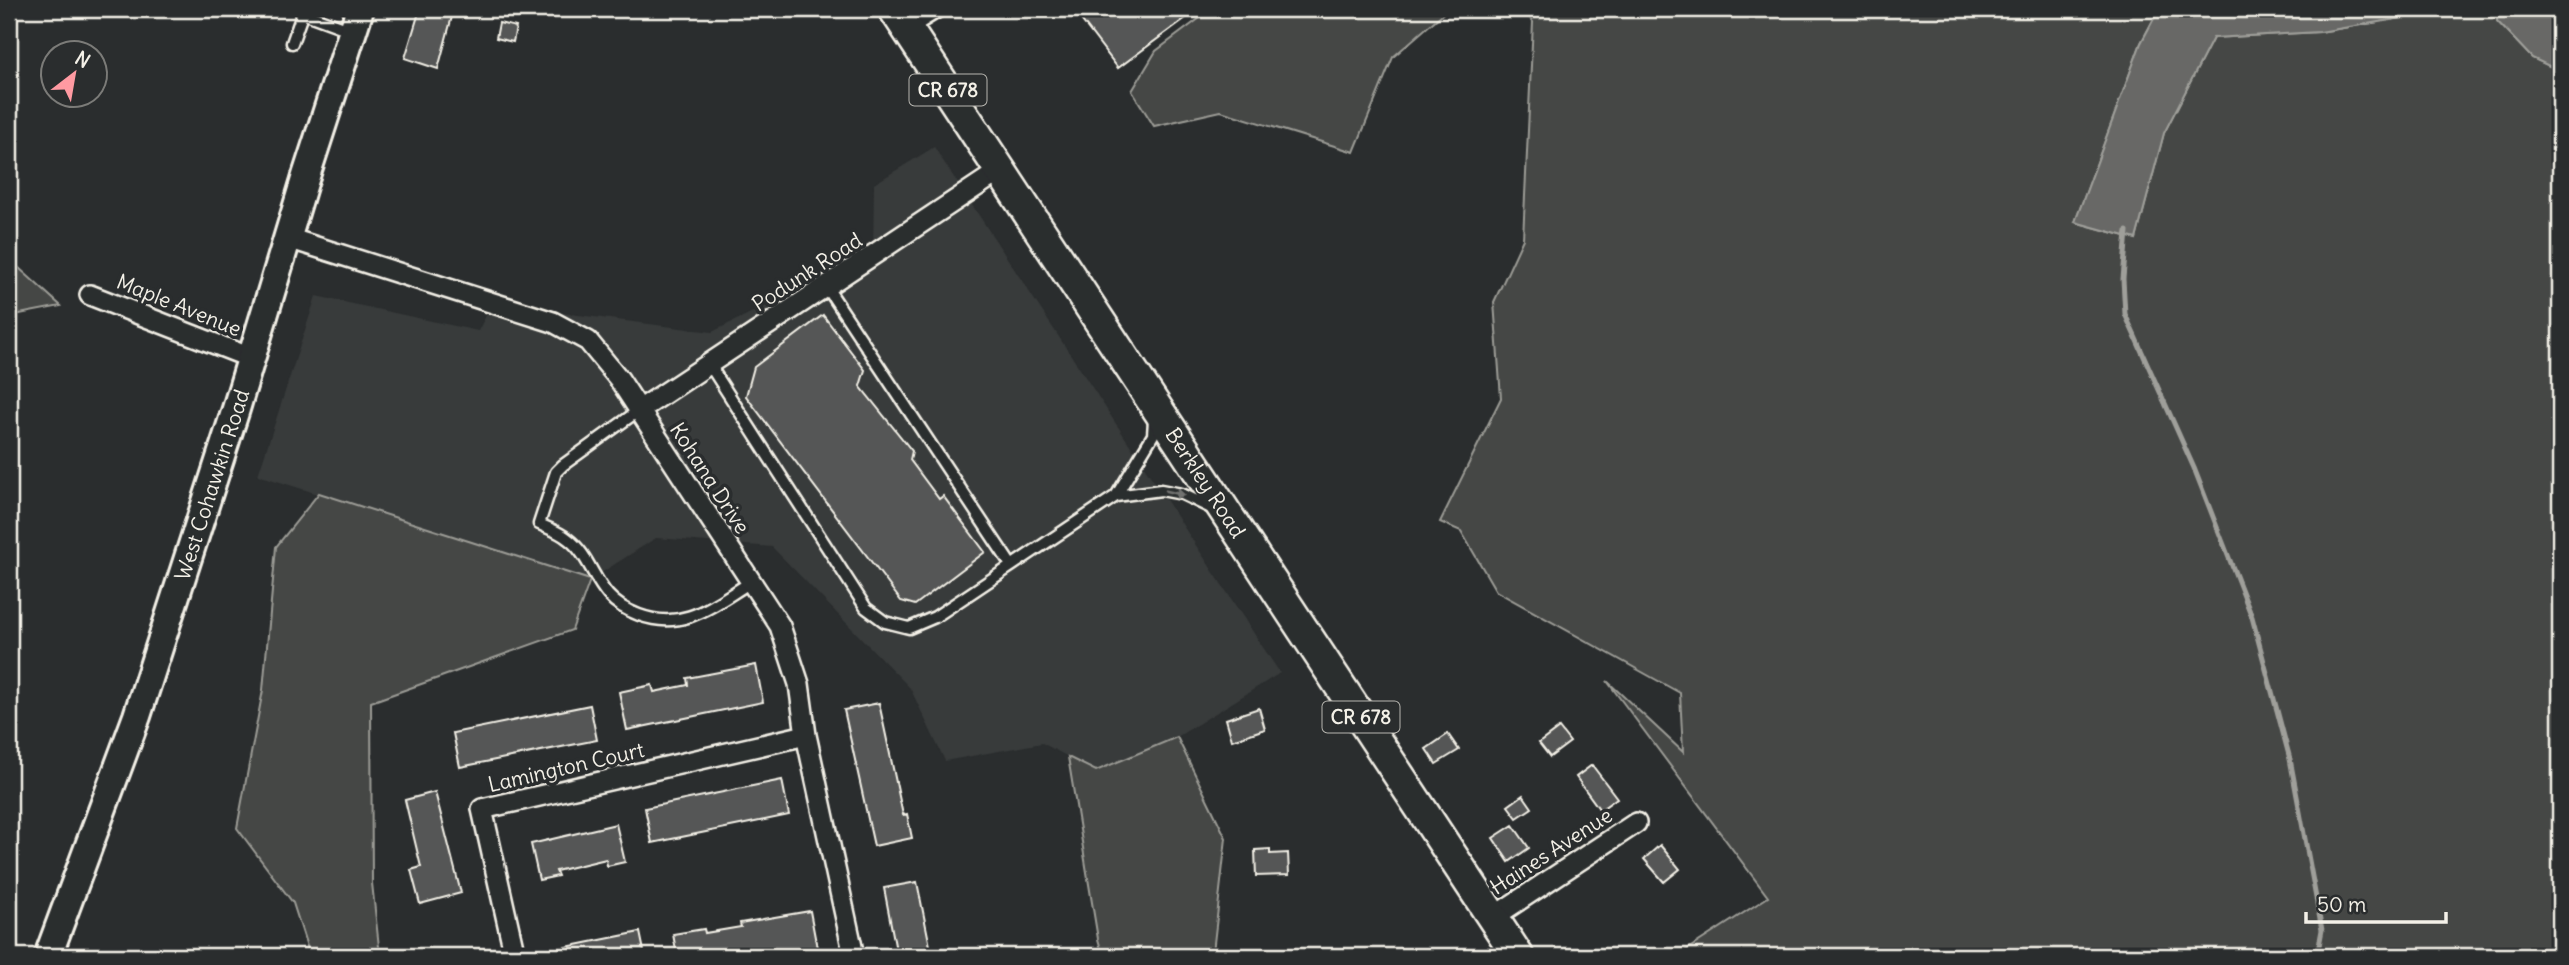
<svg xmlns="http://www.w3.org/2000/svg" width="2569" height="965" font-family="Delius,sans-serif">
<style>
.built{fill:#373a3a}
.green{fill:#444645;stroke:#9c9c96;stroke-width:2}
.water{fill:#676866;stroke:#9f9f9a;stroke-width:2}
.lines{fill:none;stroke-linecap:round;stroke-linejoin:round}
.stream{stroke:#9f9f9a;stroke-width:5}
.building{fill:#555756;stroke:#f4f1e8;stroke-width:2}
.service-casing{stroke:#f4f1e8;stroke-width:15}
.minor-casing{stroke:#f4f1e8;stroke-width:24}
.secondary-casing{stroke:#f4f1e8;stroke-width:32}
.primary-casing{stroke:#f4f1e8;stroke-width:35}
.service{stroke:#2a2d2e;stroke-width:10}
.minor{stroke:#2a2d2e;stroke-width:19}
.secondary{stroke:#2a2d2e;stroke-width:26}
.primary{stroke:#2a2d2e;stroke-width:30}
.oneway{fill:#71726f}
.labels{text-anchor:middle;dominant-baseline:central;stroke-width:7;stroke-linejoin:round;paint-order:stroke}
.shield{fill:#2a2d2e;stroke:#b7b6b0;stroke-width:2}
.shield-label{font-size:19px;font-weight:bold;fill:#f4f1e8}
.street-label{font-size:21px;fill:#f4f1e8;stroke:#2a2d2e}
</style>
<rect width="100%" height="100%" fill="#2a2d2e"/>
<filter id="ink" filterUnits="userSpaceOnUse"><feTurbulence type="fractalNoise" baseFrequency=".0143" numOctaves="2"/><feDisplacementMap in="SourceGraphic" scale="14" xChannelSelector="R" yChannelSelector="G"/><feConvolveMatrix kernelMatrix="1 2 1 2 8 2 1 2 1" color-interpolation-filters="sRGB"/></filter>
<g filter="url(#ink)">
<path class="built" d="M934 147 1280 673 1177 737 1095 771 1042 743 945 761 910 688 772 547 656 538 590 580 258 475 316 296 478 331 492 304 712 332 873 253 874 184Z"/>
<path class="green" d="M1212 9H1448L1393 57 1354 152 1221 111 1154 126 1132 91 1156 51Z
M1522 9H2159L2141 43 2075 222 2136 239 2164 133 2213 38 2320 32 2430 13 2434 9H2497V21L2532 58 2560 71V956H1677L1768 897 1607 681 1683 752 1680 693 1496 591 1461 531 1440 522 1501 398 1494 302 1523 239 1533 22Z
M9 259 61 306 9 316Z
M319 493 590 580 572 630 371 702 372 883 380 956H310L293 903 237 828 263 690 276 547Z
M1177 737 1226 838 1213 952 1216 956H1103L1098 939 1068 757 1096 771Z"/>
<path class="water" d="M2159 9H2434L2431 13 2320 32 2213 38 2164 133 2136 239 2075 222 2141 43Z
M2497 9H2560V71L2532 58 2497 21Z"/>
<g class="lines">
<path class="stream" d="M2127 231 2123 279 2125 314 2194 468 2252 617 2290 759 2322 930 2317 956"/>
</g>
<path class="building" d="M420 9H454L438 69 405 58Z
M1073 9H1198L1118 68Z
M499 23 516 27 513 42 496 38Z
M823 315 865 370 860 386 912 451 910 460 939 499 943 496 985 552 915 605 901 601 746 396 754 367Z
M756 665 763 702 627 730 619 692 652 685 654 692 688 685 687 678Z
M879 703 903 815 907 814 912 838 874 846 844 710Z
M590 705 597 740 460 767 453 733Z
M1259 708 1265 729 1232 740 1226 719Z
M1559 728 1570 742 1550 757 1539 743Z
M1448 734 1459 750 1436 764 1426 749Z
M1592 765 1617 798 1600 810 1576 777Z
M782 780 789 815 652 843 645 808Z
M435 792 461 893 420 904 411 870 421 867 405 800Z
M1523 795 1532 808 1517 818 1508 806Z
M616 824 625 862 607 866 606 859 556 871 558 876 539 880 531 844Z
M1513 825 1529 848 1509 862 1493 838Z
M1660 845 1680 869 1664 882 1644 859Z
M1270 849V854L1288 853 1289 875 1256 876 1255 850Z
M917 882 932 956H897L884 888Z
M810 911 817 948 768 956H677L673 934 704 929 705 933 741 927 740 923Z
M640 932 645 956H557L556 949Z"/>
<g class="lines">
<g class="service-casing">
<path id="service" d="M303 13 352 31
M912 28 943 9
M292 43 304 9
M826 286 1011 565
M709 364 866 608 885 622 909 628 935 617 1116 496 1161 490 1182 494 1213 509
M638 411 563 465 556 472 539 524C548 528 560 532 568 539 587 553 593 578 608 595 616 604 628 611 639 615 685 632 714 604 751 582
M1116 496 1153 435 1154 420"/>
</g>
<g class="minor-casing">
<path id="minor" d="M288 238 553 322 588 341 619 379 780 626 799 684 806 735 854 956
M90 295 251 358
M638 411 1001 170
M1492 918 1636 823
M515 956 482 809 806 735"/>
</g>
<g class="secondary-casing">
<g id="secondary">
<path id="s1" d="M48 956 137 716 236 409 306 176 360 9"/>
</g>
</g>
<g class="primary-casing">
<g id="primary">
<path id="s2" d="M894 9 1518 956"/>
</g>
</g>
<use href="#service" class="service"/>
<use href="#minor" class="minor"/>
<use href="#secondary" class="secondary"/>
<use href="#primary" class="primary"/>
</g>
<defs><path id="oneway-solid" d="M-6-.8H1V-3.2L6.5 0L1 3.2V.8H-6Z" transform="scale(1.75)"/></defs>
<use class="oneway" href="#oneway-solid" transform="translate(1175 493) rotate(13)"/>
</g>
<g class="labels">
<g class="shield">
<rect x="909.5" y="74.5" width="77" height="31" rx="5"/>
<rect x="1322.5" y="701.5" width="77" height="31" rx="5"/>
</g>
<g class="shield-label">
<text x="948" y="90">CR 678</text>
<text x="1361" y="717">CR 678</text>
</g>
<g class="street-label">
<text transform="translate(807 272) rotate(-33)">Podunk Road</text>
<text transform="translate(179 305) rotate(22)">Maple Avenue</text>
<text transform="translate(710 478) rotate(57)">Kohana Drive</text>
<text stroke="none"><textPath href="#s2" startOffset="567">Berkley Road</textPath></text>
<text stroke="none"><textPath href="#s1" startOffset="499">West Cohawkin Road</textPath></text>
<text transform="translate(566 767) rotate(-13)">Lamington Court</text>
<text transform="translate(1551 851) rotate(-33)">Haines Avenue</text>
</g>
</g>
<rect width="2569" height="965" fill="none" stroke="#2a2d2e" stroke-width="35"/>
<rect x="18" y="18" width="2534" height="930" fill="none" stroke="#f4f1e8" stroke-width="2.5" filter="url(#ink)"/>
<g transform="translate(74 74) rotate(31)"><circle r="33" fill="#2a2d2e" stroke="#7b7b78" stroke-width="2"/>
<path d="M0-5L12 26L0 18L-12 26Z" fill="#ff9aa2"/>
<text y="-10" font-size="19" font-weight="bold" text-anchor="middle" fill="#f4f1e8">N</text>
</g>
<path d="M2306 912v10h140v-10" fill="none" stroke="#f4f1e8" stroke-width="3.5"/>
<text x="2317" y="912" font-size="21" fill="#f4f1e8" stroke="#2a2d2e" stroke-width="5" paint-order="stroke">50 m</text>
</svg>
